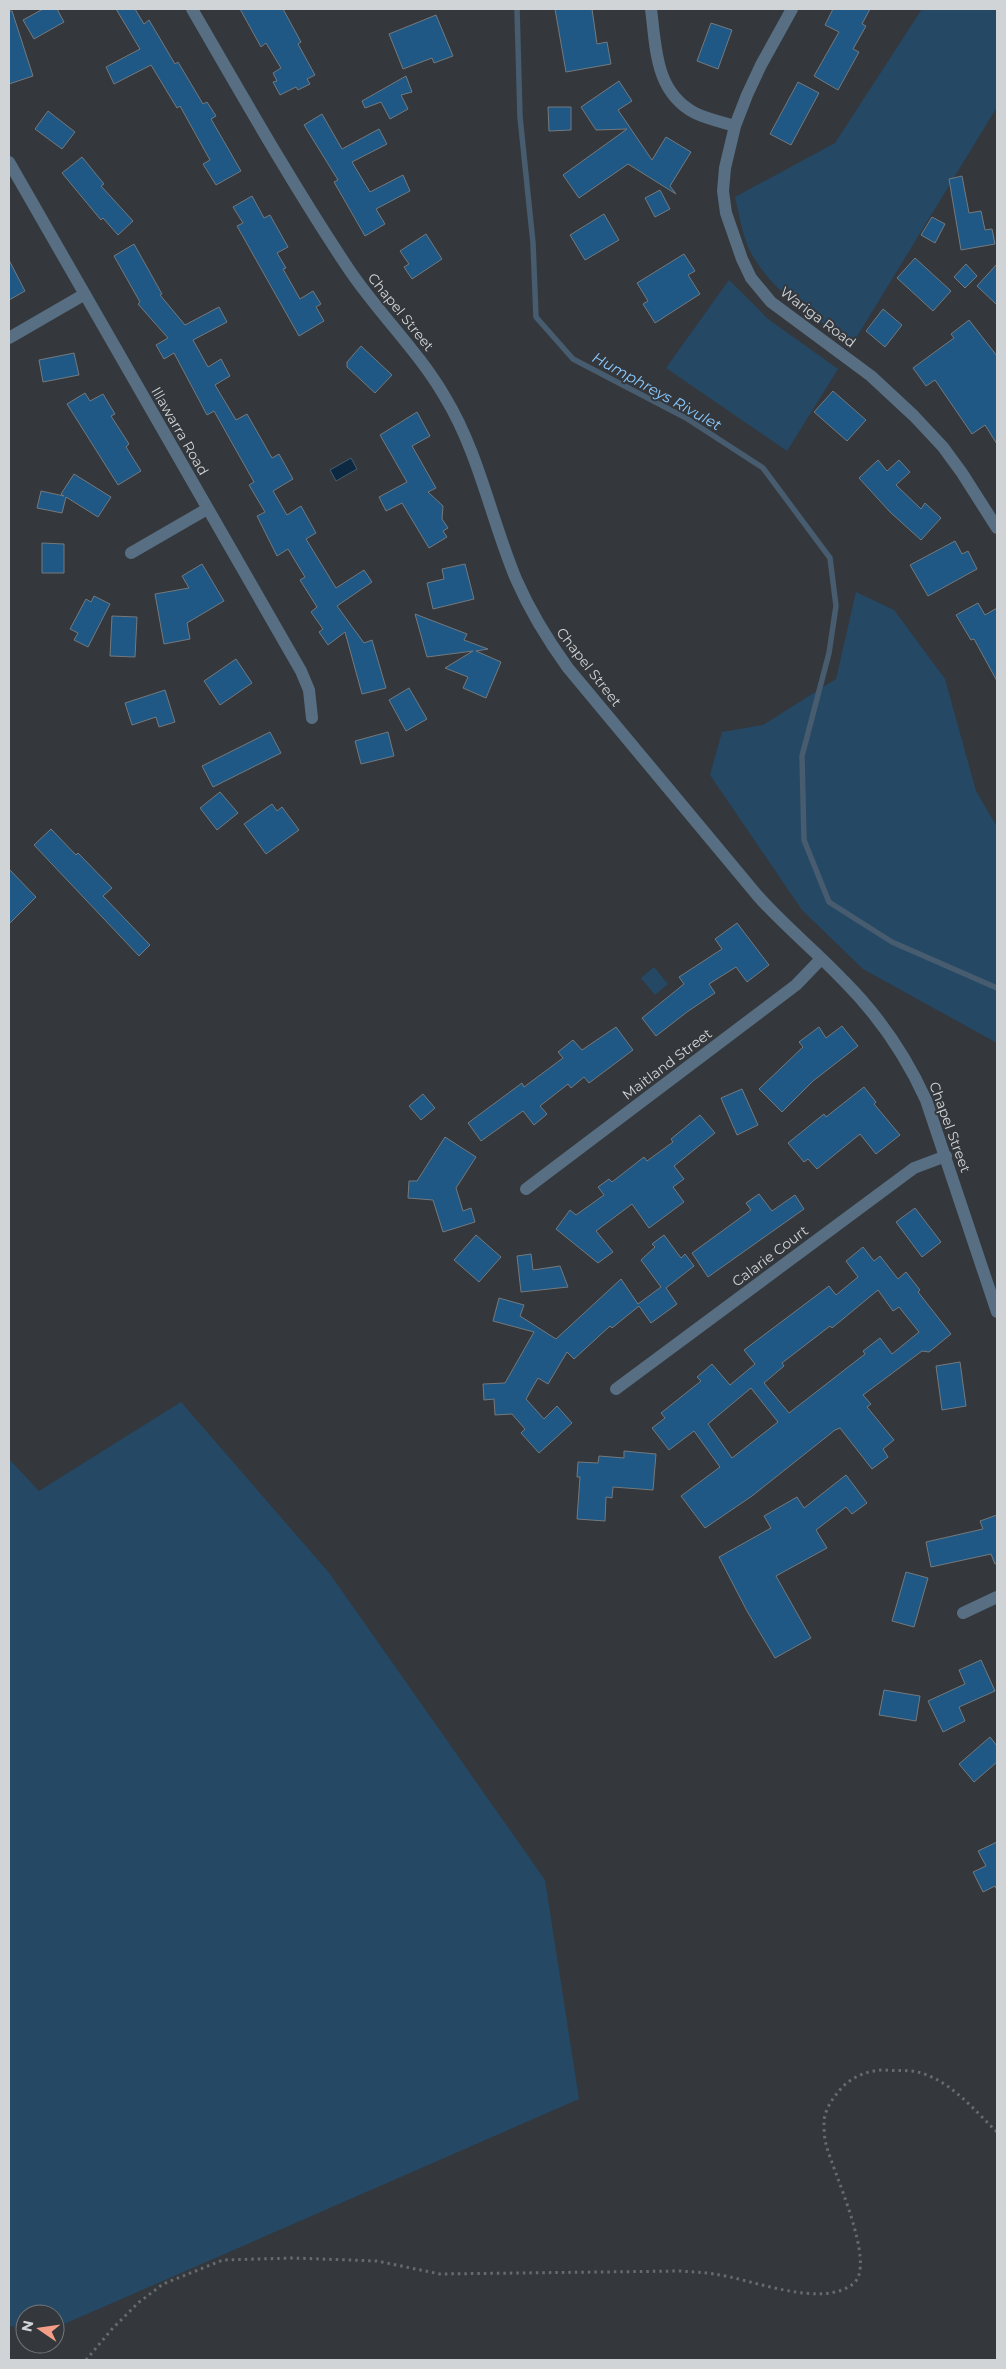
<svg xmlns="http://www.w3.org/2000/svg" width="1006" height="2369" font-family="Montserrat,sans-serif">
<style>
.green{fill:#254865}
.water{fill:#0c2941;stroke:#475c6e}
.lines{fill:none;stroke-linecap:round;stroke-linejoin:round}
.stream{stroke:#475c6e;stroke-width:5.5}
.building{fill:#1f5884;stroke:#74797d;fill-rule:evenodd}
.path{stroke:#676b6e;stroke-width:3;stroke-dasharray:2.5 4;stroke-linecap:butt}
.minor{stroke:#586f83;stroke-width:12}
.labels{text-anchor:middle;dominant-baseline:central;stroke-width:4;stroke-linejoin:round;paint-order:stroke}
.street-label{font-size:14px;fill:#d1d4d6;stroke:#34383c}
.water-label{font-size:15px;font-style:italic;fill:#8ac7fd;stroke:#34383c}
</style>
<rect width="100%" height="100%" fill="#34383c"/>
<path class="green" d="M922 9H997V107L853 343C813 317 771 292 749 249 742 233 739 213 735 197L835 143Z
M729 280 768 319 838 369 787 451 666 368Z
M856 592 894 610 945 679 976 791 997 827V1043L863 969 802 910 710 775 722 732 763 725 836 679Z
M654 967 668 984 655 995 641 978Z
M181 1402 330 1574 545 1880 579 2099 55 2328V2314H25V2328L9 2326V1459L39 1491Z"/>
<path class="water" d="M351 458 357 469 336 481 330 470Z"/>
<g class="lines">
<path class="stream" d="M517 9 520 117 533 243 536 317 573 359 686 418 763 468 830 558 836 606 829 653 802 756 804 840 829 902 892 942 997 988"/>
</g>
<path class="building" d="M43 9H57L64 22 34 39 23 20Z
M116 9H135L144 24 149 20 175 64 178 62 203 104 207 102 216 116 211 119 241 171 216 185 203 164 210 160 180 106 177 108 151 65 114 84 106 67 140 49Z
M240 9H283L301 42 298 44 315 75 307 79 310 84 298 90 296 87 280 95 273 82 277 81 273 73 281 68 266 43 261 47Z
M555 9H592L597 44 607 42 611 64 566 72Z
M833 9H870L862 24 866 26 853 49 859 52 838 90 814 76 839 32 825 25Z
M9 11H12L33 76 9 84Z
M436 15 453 56 434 63 432 58 403 69 389 34Z
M711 23 732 30 718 69 697 61Z
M406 76 412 92 401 95 408 109 390 119 381 102 365 108 362 101Z
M619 81 632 101 618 110 652 160 666 137 691 152 670 186 676 194 628 164 579 198 563 175 627 129 596 130 581 107Z
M798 82 819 93 791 145 770 134Z
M548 107H571V130L549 131Z
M48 111 75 132 62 149 35 129Z
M322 114 342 149 379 129 387 144 352 162 370 192 403 175 410 191 376 209 385 224 365 236 334 182 338 180 304 125Z
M82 157 104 184 101 186 133 221 118 235 103 218 101 220 62 173Z
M962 176 969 213 981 211 985 230 992 229 995 244 961 250 949 179Z
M660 190 670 209 655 217 645 198Z
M252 196 264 218 270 215 288 247 277 253 286 268 283 269 300 299 313 291 321 304 316 307 324 321 299 336 237 226 243 223 233 207Z
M604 214 619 240 585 260 570 235Z
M932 217 945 224 935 243 921 235Z
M426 234 442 259 412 279 404 267 409 264 400 251Z
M134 244 162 294 160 295 185 325 219 307 227 322 193 340 208 367 221 359 230 376 215 385 236 420 247 414 272 458 279 454 293 479 273 491 287 515 301 506 316 533 306 539 336 588 364 570 372 582 337 606 364 643 372 640 386 688 362 694 345 632 328 645 319 632 323 629 311 612 317 607 300 580 305 577 288 549 277 556 257 516 265 512 249 485 254 482 214 411 207 415 174 353 164 359 156 345 168 338 138 304 140 302 114 256Z
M684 254 695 271 688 275 700 294 655 323 643 304 648 301 637 283Z
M915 258 951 291 933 311 897 278Z
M9 260 25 291 9 300Z
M966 264 977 276 965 288 954 277Z
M997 264V305L977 286Z
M883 309 902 325 885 347 866 331Z
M969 320 997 356V444L985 425 972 434 935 380 926 386 913 368 954 338 951 334Z
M361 346 392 375 375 393 347 367V362Z
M74 353 79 375 43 382 39 360Z
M833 391 866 420 847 441 814 412Z
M85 393 90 401 103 394 115 414 111 416 129 444 126 447 141 471 118 485 67 404Z
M417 412 430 436 412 446 436 488 428 492 443 506 442 519 448 528 443 531 447 537 429 548 402 503 386 511 379 497 407 482 380 435Z
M878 460 887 471 899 460 910 472 896 485 921 509 925 503 941 518 921 540 890 512 859 478Z
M74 474 111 497 98 517 66 497 62 513 37 508 41 491 64 496 61 494Z
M955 541 962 554 968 551 977 569 928 596 910 565Z
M42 543 64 544V573H42Z
M202 564 224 601 187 623 190 639 164 644 155 594 189 588 182 576Z
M465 564 474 599 433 609 427 583 444 579 442 569Z
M94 596 110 604 88 647 74 640 78 633 70 629 86 599 91 602Z
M978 603 985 615 997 608V681L974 639 971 640 956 615Z
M415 614 467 634 464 640 488 649 476 651 501 662 486 698 463 688 468 677 445 668 473 651 427 657Z
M112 616 137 617 135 657 110 656Z
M236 659 252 683 220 705 204 681Z
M409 688 427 719 406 731 389 700Z
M165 690 175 722 159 727 156 717 132 725 125 703Z
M270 732 281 753 213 787 202 766Z
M388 732 394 756 361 764 355 741Z
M220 792 238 813 217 830 200 808Z
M272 804 277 811 282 807 299 830 266 854 244 824Z
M51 829 76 855 78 853 112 888 103 896 150 945 139 956 34 845Z
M9 869 36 897 9 924Z
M737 923 769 965 747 982 736 967 709 984 715 993 687 1012 656 1036 642 1018 684 984 679 977 722 949 715 939Z
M842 1026 858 1046 813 1081 782 1112 759 1089 803 1047 799 1042 819 1027 826 1038Z
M616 1027 633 1050 589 1083 584 1077 571 1088 568 1084 540 1106 547 1114 534 1125 523 1111 481 1141 468 1123 522 1083 524 1087 563 1058 558 1052 573 1040 582 1050Z
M864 1087 876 1102 874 1104 900 1135 876 1154 860 1134 817 1169 808 1159 804 1162 788 1143 824 1114 826 1117Z
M742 1089 758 1125 737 1135 721 1098Z
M423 1094 435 1108 421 1120 409 1106Z
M700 1115 715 1133 674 1166 684 1179 673 1187 684 1202 649 1228 632 1204 596 1231 613 1252 598 1263 556 1229 570 1210 576 1215 604 1195 598 1187 609 1179 612 1182 644 1157 647 1161 673 1142 671 1139Z
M445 1137 476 1157 456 1188 463 1211 471 1208 475 1222 443 1232 433 1200 408 1198 409 1181H417Z
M759 1194 772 1211 795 1195 804 1209 708 1277 692 1253 751 1210 746 1203Z
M915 1208 941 1242 922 1257 896 1222Z
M476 1235 501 1257 479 1282 454 1260Z
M664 1235 681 1258 685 1254 694 1266 666 1288 677 1304 651 1323 639 1306 612 1328 610 1326 574 1359 567 1352 548 1384 538 1378 526 1399 544 1419 557 1406 572 1423 539 1453 521 1433 525 1429 512 1414 495 1415 494 1399 484 1400 483 1384 505 1383 534 1332 493 1321 499 1298 524 1305 520 1316 556 1339 621 1279 638 1304 661 1287 641 1260 655 1247 652 1244Z
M863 1247 874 1261 880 1256 898 1279 906 1272 920 1290 918 1292 951 1334 929 1352 922 1351 863 1395 871 1404 867 1407 894 1440 883 1449 888 1457 872 1469 840 1428 835 1430 752 1496 705 1528 681 1496 720 1467 694 1431 669 1450 652 1428 665 1418 661 1413 701 1381 697 1377 712 1364 730 1385 755 1364 744 1350 829 1286 836 1295 858 1277 846 1261ZM878 1290 893 1311 899 1307 919 1332 892 1354 880 1338 863 1351 865 1354 789 1413 764 1383 784 1366 782 1363 830 1326 832 1328ZM751 1388 778 1422 732 1458 708 1424Z
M531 1254 533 1270 560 1266 568 1287 521 1292 517 1256Z
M960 1362 966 1406 942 1410 936 1366Z
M624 1451 656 1454 653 1490 613 1487 612 1498 606 1497 605 1521 577 1519 580 1477H577L578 1462 598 1463 599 1456 624 1458Z
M846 1475 867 1503 852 1514 846 1507 816 1530 827 1548 776 1576 811 1638 775 1658 747 1611 719 1557 771 1528 764 1516 797 1497 804 1508Z
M997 1515V1563L995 1564 991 1554 931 1567 926 1542 983 1529 980 1521Z
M906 1572 928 1578 914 1627 892 1621Z
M981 1660 995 1691 959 1707 965 1721 943 1732 928 1701 965 1684 959 1670Z
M884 1690 920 1696 916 1721 879 1715Z
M990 1737 997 1746V1762L974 1782 959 1764Z
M997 1842V1890L995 1886 983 1892 973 1872 986 1866 978 1851Z"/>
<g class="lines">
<path class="path" d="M86 2360 112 2329 138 2303 163 2284 223 2260 293 2258 377 2261 440 2274 680 2271C691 2272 702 2272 714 2274 752 2279 820 2309 853 2284 878 2265 832 2170 826 2144 824 2137 824 2128 824 2121 825 2110 832 2099 839 2091 850 2077 868 2070 885 2070 894 2071 903 2070 912 2071 947 2076 973 2109 997 2132"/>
<path class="minor" d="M192 9C242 95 291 182 346 265 376 311 417 349 445 397 479 453 491 519 516 579 530 611 547 639 568 668L757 895C784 926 816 951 844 981 878 1015 906 1056 926 1100L997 1312
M651 9C656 48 655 92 695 113 707 119 722 122 735 126
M792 9 761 65 747 95 735 126 725 168 723 191 726 213 742 259 751 278 771 302 871 376 914 416 943 447 962 473 997 528
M9 162 301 671 309 690 312 718
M9 338 85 294
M131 553 207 509
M526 1189 796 985 821 959
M616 1389 914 1168 946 1156
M963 1613 997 1597"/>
</g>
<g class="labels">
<g class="street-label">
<text transform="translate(401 312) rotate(51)">Chapel Street</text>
<text transform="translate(818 317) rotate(37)">Wariga Road</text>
<text transform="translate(180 431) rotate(60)">Illawarra Road</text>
<text transform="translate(589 667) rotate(52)">Chapel Street</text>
<text transform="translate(667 1064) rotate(-37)">Maitland Street</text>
<text transform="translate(950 1127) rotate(70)">Chapel Street</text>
<text transform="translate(770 1256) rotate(-37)">Calarie Court</text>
</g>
<g class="water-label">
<text transform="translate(657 391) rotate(29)">Humphreys Rivulet</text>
</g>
</g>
<rect width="1006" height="2369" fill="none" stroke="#d1d4d6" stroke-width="20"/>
<g transform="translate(40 2329) rotate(283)"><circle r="24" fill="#34383c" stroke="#73767a"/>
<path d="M0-4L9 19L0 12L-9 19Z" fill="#f49e87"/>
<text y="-8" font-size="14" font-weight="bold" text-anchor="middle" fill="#d1d4d6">N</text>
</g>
</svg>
